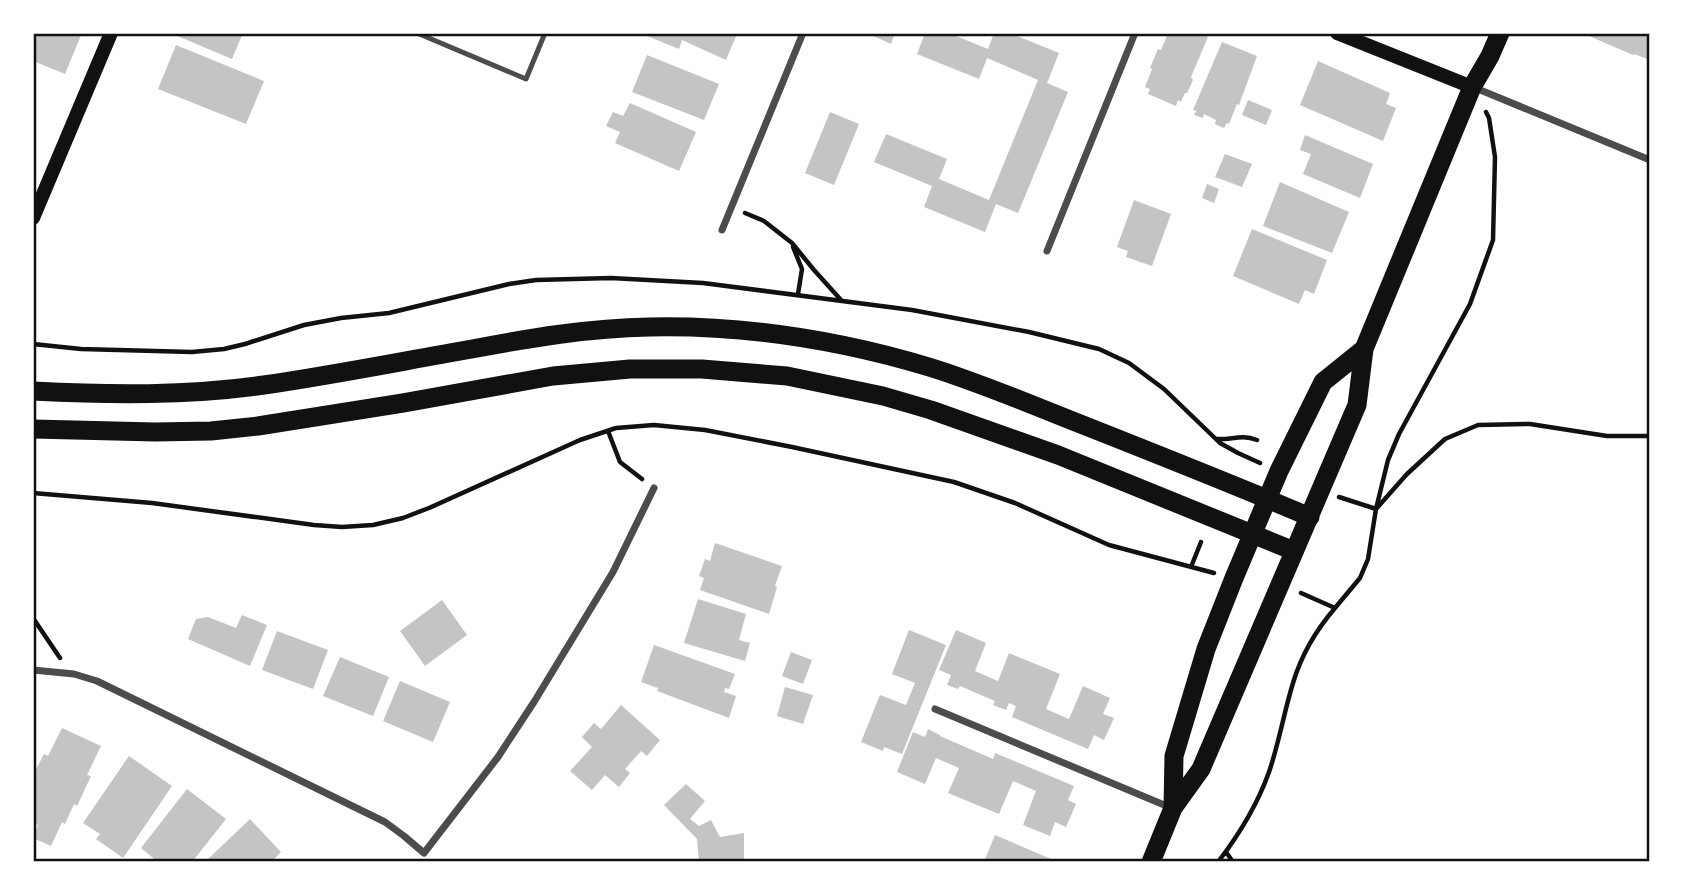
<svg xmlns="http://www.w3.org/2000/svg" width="1683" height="895" font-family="Georgia,serif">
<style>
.building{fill:#c4c4c4}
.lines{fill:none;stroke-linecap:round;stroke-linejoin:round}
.path{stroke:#111;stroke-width:4.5}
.service{stroke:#4c4c4c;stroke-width:5}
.minor{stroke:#4c4c4c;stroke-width:7}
.secondary{stroke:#111;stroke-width:14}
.trunk{stroke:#111;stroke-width:19}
.neatline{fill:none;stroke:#111;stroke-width:2.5}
</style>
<rect width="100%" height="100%" fill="#fff"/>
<path class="building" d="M33 33H82L65 74 33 61Z
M176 33H243L232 59 175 35Z
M648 33H735L737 34 726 60 682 40 679 49 647 36Z
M867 33H895L891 44Z
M925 33H949L988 49 994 33H1010L1059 53 1047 83 1068 92 1018 213 996 204 985 232 924 207 932 186 874 162 886 134 947 159 939 179 989 200 1038 80 987 58 979 79 917 54Z
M1168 33H1199L1208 37 1191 77 1193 80 1187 93H1185L1181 102 1178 100 1176 106 1148 94 1150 89 1145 87 1152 69 1150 68 1158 49 1161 50Z
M1582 33H1650V60L1634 54 1633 55Z
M1222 42 1257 56 1239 105 1237 104 1229 124 1227 123 1224 128 1215 124 1216 120 1204 114 1203 118 1194 115 1196 111 1193 110Z
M176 45 264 81 246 124 158 89Z
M647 55 719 84 704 120 632 92Z
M1318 61 1390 93 1386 104 1396 108 1383 141 1300 105Z
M1248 100 1272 110 1266 125 1242 115Z
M630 103 696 132 679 171 615 143 620 132 606 126 613 112 623 116Z
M830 112 859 124 834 185 805 173Z
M1305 135 1373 164 1360 198 1303 174 1311 154 1300 150Z
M1225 154 1252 164 1242 187 1215 177Z
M1280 182 1349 212 1332 253 1263 226Z
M1207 184 1219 189 1214 203 1202 198Z
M1134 200 1171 214 1152 266 1126 257 1128 251 1117 247Z
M1252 229 1327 260 1314 294 1305 290 1299 304 1233 276Z
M715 543 782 566 775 586 777 587 769 614 700 590 704 578 699 576 705 559 710 561Z
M698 599 746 614 739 640 750 643 745 661 684 643Z
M442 600 467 635 425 666 400 631Z
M242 615 267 625 250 666 188 639 196 619 208 617 236 628Z
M909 630 946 645 902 754 884 747 883 751 861 742 880 695 906 705 915 683 892 674Z
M956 630 986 643 975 671 998 681 1009 653 1060 674 1046 709 1069 719 1083 686 1110 698 1103 714 1114 718 1104 740 1094 735 1088 749 1012 717 1016 706 1009 703 1006 710 993 705 995 701 960 686 958 689 947 685 951 675 939 670Z
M277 631 328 650 313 689 262 670Z
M654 645 735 674 729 689 725 688 724 692 736 696 729 718 657 691 658 688 641 682Z
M791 652 812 660 803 684 782 676Z
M340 657 389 677 373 716 323 696Z
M400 681 450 702 433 742 383 721Z
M785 687 813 695 803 724 777 716Z
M621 705 660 740 647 756 641 751 625 769 630 773 619 787 605 775 592 790 570 771 592 747 582 737 594 723 601 729Z
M62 728 101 746 87 775 91 776 77 806 74 804 65 824 62 822 51 846 33 838 38 825 33 823V775L44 754 48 756Z
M928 729 940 735V736L993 759 995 753 1074 786 1068 800 1076 804 1066 827 1055 822 1050 836 1023 825 1036 791 1013 781 999 814 948 793 959 768 936 758 925 784 897 772 913 732 925 737Z
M129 756 172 786 123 858 96 839 100 834 83 823Z
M686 784 705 801 690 819 699 826 711 820 720 837 744 833V862H699L697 839 664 805Z
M187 789 226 819 192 862H158L141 848Z
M250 819 281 852 273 860 275 862H205Z
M995 835 1058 862H984Z"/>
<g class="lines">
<path class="path" d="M745 213 764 221 792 243 814 270 841 300
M793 247 802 269 798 294
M33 344 81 349 192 352 224 349 245 344 304 325 341 318 389 313 509 284 536 280 611 278 703 283 912 310 1029 332 1099 349 1129 363 1164 389 1220 443 1238 453 1260 463
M608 431 620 462 642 479
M1217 439C1232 440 1241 434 1257 440
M33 493 152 503 314 525 342 527 373 525 403 518 429 508 580 440 616 428 654 425 705 430 792 447 954 482 1015 503 1109 545 1214 573
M1339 497 1376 509 1388 460 1399 434 1470 304 1493 240 1495 157 1489 118 1486 112
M1191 567 1201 542
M1301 593 1335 608 1360 578 1368 559 1376 509 1407 474 1445 439 1478 425 1530 424 1607 436H1650
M33 618 60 658
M1226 852 1233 862
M1218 862C1238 836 1258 803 1269 772 1279 743 1284 712 1293 683 1301 656 1317 629 1335 608"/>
<path class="service" d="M417 33 526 79 545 33"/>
<path class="minor" d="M1473 87 1650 160
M722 230 803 33
M1047 251 1135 33
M33 670 74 674 97 681 385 822 404 836 424 853
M935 709 1169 807
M424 853 498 757 534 702 613 572 654 488"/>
<path class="secondary" d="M1337 33 1472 87
M33 218 111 33"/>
<path class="trunk" d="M33 391C110 395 188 396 264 385 333 375 403 361 472 349 530 338 589 328 649 327 742 325 839 340 929 367 981 383 1032 405 1083 425 1159 455 1235 485 1310 517
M33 429 155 432 211 431 258 426 403 403 553 376 630 369H702L787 376 883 396 931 410 1058 455 1294 551
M1173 808 1174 756 1206 649 1234 578 1279 471 1323 382 1364 349
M1151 862 1173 808 1201 769 1357 405 1364 349 1472 87 1490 56 1500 33"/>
</g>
<rect width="1683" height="895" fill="none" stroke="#ffffff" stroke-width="70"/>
<rect x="35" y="35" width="1613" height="825" class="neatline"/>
</svg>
